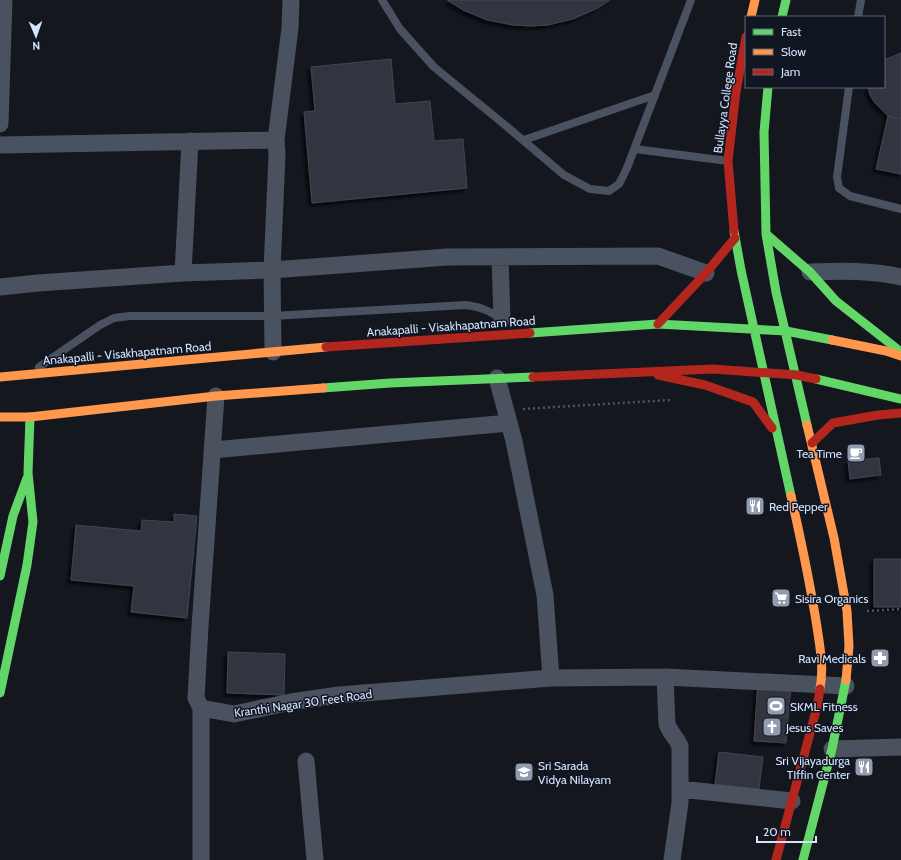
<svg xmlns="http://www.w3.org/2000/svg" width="901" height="860" font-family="Cabin,sans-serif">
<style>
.building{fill:#323640;stroke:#3f4551;filter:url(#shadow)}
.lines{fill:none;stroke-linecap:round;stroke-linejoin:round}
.path{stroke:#475b5a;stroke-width:2.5;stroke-dasharray:2 3;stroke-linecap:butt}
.lane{stroke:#4a525f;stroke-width:8}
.street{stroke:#4a525f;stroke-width:17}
.fast{stroke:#63d668;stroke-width:9}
.slow{stroke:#ff974d;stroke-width:9}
.jam{stroke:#b3261e;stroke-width:9}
.labels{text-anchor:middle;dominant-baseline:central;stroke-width:3;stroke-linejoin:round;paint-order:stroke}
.street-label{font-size:12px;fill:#d5e3fc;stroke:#101622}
.poi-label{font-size:12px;fill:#d5e3fc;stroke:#101622;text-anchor:start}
</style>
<defs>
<filter id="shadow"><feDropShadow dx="-3.5" dy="3.5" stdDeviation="1" flood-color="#0009"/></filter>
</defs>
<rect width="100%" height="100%" fill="#14171e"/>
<path class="building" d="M447 0H610L598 8 573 19 548 25 530 26 513 25 487 20 463 10Z
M901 53V119L888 116 875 103 870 95 868 87H884V60Z
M391 59 395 104 430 101 434 141 463 139 467 188 312 203 304 112 315 111 311 67Z
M888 116 901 119V174L876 169Z
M879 458 881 475 850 479 848 461Z
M174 514 197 516 187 618 131 612 134 586 71 580 76 525 141 531 142 520 174 522Z
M874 559H901V607H874Z
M228 652 285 654 284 695 227 693Z
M758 681 791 684 786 743 754 741Z
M719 752 763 757 759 789 715 784Z"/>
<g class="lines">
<path class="path" d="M523 409 670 400
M867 611 901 609"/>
<path class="lane" d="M382 0 400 29 434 67 505 125 564 175 590 189 609 191 619 184 627 168 691 0
M858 17 861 0
M849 87 837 177 839 188 850 196 901 209
M524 140 655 95
M635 149 728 161
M39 367 100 325 114 318 130 316H272L466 305C481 307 490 311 503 320"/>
<path class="street" d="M0 124 4 0
M276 140 290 28 291 0
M0 145 276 140 277 155 272 270 273 352
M500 257 502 319
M810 272C841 271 871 270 901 277
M183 273 190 141
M0 287 38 283 183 273 272 270 447 257 658 256 706 273
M497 378 514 441 545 595 551 678 665 677 846 686
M216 396 200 627 196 698 201 708 234 714 291 702 339 695 551 678
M213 450 509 423
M665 677 667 724C670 733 676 737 680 746V803L672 860
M201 708V860
M832 749 901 747
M306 761 315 860
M680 789 792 801"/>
<path class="fast" d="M782 17 786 0
M768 87 764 132 766 234 776 292 807 425
M734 231 741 270 791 496
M766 234 810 272 836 301 901 352
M530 333 658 324 786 331 832 340
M816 379 901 399
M323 388 390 383 533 377
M0 576 13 516 27 478
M0 693 27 565 33 522 28 473 30 417
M803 860 832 749 846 680"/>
<path class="slow" d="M751 17 755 0
M832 340 886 351 901 356
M0 377 326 347
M0 417H30L216 396 323 388
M807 425 834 538 847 611 849 646 846 680
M791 496C801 540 810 583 817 627 820 647 824 669 820 689"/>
<path class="jam" d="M734 231 728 161 736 92 746 37
M658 324 706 273 735 238
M326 347 530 333
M658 375 705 385 753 402 772 428
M533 377 713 369 797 375 816 379
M812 443 833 423 878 415 901 413
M776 860 817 707 820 689"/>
</g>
<defs>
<g id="cafe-square" transform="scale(1)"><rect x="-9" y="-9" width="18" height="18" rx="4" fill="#919cae" stroke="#101622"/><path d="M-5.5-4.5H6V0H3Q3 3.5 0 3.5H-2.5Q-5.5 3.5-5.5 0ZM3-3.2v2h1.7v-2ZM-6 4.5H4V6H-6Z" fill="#fff"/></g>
<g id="restaurant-square" transform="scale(1)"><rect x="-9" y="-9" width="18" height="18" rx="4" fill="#919cae" stroke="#101622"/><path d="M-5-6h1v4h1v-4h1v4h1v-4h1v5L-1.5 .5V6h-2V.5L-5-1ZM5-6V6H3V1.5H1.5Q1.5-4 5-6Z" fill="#fff"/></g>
<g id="supermarket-square" transform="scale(1)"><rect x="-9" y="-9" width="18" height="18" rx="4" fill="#919cae" stroke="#101622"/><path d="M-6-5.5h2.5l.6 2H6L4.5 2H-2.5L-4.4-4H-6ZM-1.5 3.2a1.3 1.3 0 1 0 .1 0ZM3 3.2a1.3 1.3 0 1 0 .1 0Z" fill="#fff"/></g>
<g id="pharmacy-square" transform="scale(1)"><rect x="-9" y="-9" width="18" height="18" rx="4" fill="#919cae" stroke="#101622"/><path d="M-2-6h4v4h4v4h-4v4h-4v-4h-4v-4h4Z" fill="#fff"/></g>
<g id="stadium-square" transform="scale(1)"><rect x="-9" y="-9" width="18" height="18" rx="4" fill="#919cae" stroke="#101622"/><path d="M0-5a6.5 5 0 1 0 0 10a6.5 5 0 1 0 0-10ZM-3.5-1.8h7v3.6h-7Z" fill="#fff"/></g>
<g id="church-square" transform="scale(1)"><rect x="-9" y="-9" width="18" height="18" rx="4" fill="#919cae" stroke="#101622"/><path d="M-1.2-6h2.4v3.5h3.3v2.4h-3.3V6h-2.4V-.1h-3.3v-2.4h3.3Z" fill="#fff"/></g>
<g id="school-square" transform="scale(1)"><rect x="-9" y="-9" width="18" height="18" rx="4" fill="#919cae" stroke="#101622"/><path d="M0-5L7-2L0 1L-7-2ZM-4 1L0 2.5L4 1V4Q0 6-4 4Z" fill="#fff"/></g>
</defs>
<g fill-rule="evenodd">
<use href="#cafe-square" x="856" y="453"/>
<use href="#restaurant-square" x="755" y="506"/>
<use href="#supermarket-square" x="781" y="598"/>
<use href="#pharmacy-square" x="880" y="658"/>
<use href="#stadium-square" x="776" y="706"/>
<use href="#church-square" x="772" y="727"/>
<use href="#restaurant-square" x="864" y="767"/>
<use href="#school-square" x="524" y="772"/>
</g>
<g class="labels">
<g class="street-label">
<text transform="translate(725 98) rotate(-82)">Bullayya College Road</text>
<text transform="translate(451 326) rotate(-4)">Anakapalli - Visakhapatnam Road</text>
<text transform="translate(127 353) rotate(-5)">Anakapalli - Visakhapatnam Road</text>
<text transform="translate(303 703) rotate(-8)">Kranthi Nagar 30 Feet Road</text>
</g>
<g class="poi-label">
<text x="842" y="453" text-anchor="end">Tea Time</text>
<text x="769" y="506">Red Pepper</text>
<text x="795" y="598">Sisira Organics</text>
<text x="866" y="658" text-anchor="end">Ravi Medicals</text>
<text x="790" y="706">SKML Fitness</text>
<text x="786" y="727">Jesus Saves</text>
<text x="850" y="760" text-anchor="end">Sri Vijayadurga<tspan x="850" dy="14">TIffin Center</tspan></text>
<text x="538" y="765">Sri Sarada<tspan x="538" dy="14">Vidya Nilayam</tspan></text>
</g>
</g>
<rect x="745" y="16" width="140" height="72" fill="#101622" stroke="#5f6879"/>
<rect x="753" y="29" width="20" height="6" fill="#63d668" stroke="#5f6879"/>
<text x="781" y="36" font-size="12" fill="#d5e3fc">Fast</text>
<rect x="753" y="49" width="20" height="6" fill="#ff974d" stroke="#5f6879"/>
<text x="781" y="56" font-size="12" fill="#d5e3fc">Slow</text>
<rect x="753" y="69" width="20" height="6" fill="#b3261e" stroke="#5f6879"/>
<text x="781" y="76" font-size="12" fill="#d5e3fc">Jam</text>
<g transform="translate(36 36) rotate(178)" stroke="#101622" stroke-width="3" paint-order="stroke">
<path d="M0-3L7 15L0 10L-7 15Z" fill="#d5e3fc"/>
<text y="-6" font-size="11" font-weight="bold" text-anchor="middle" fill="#d5e3fc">N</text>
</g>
<path d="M757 836v6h59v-6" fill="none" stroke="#d5e3fc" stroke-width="2"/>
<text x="763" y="836" font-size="12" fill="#d5e3fc" stroke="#101622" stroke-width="3" paint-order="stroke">20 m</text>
</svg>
